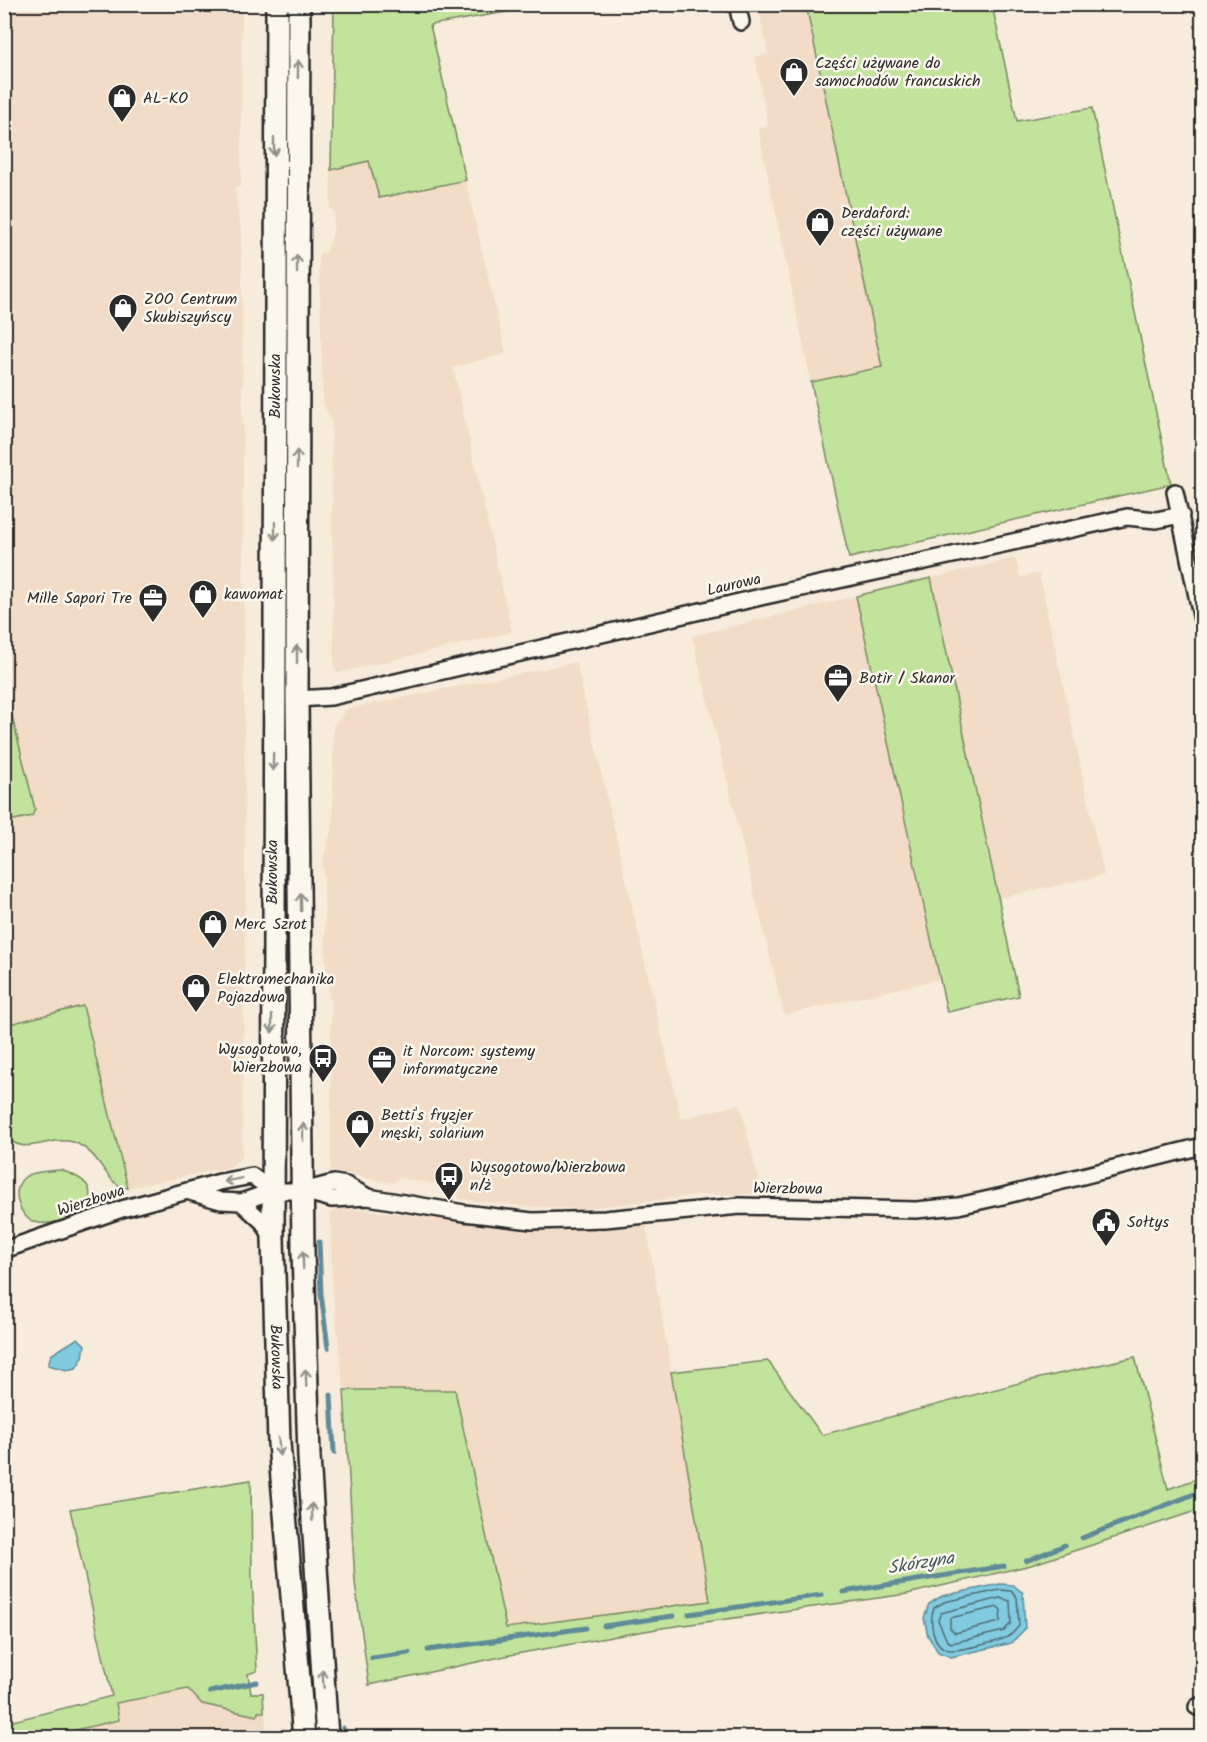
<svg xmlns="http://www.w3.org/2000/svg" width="1207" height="1742" font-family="Kalam,sans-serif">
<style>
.built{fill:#f2dcc7}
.green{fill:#c2e39c;stroke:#768764;stroke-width:1.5}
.water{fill:#80cbe0;stroke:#5e8b98;stroke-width:1.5}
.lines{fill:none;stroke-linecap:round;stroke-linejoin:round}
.shore{stroke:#4d6b73;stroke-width:1.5}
.stream{stroke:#5e8b98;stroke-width:5}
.street-casing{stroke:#2b2b2b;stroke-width:20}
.secondary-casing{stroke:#2b2b2b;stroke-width:26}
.street{stroke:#fbf7ec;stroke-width:15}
.secondary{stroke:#fbf7ec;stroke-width:21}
.oneway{stroke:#93918c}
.labels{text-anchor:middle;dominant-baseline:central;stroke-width:5;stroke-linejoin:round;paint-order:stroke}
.poi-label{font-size:16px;fill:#2b2b2b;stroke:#fbf7ec;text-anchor:start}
.street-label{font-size:16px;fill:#2b2b2b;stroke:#fbf7ec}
.water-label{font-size:18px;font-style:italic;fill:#445b61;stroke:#fbf7ec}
</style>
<rect width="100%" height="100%" fill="#f7ebdb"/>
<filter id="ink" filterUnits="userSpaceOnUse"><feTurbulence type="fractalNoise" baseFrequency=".0167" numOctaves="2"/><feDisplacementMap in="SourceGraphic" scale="12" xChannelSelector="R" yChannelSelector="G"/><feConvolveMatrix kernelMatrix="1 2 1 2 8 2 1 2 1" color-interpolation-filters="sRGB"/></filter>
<g filter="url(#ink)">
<path class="built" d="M5 5H242L241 186 234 187 241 231 242 271 245 899 242 1156 230 1167 128 1188 83 1006 5 1025 4 822 32 816 29 785 10 709 4 710Z
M334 5H425L506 354 453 367 512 632 338 673 334 669 331 420 323 403 319 253 327 252 333 231 334 211 330 209Z
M758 5H806L882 368 811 382 758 129 768 126 755 57 768 54Z
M1016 558 1020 577 1039 573 1104 875 999 898 931 578Z
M856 596 939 979 784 1015 692 636Z
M576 662 681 1119 740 1104 762 1194 698 1195 580 1209 522 1206 459 1199 456 1187 398 1178 393 1183 331 1171V1008L326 969 323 859 333 824V726L347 709Z
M339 1207 544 1231 646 1225 711 1601 506 1628 455 1390H344L332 1287 331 1214Z
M248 1676 251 1694 264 1700 267 1737 45 1738 119 1720 116 1703Z"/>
<path class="green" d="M334 5H547L430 25 466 180 379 198 369 161 331 170Z
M806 5H992L1017 121 1092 108 1171 484 849 558 811 382 882 367Z
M931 578 1019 996 947 1012 856 596Z
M10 708 35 809 32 816 5 822 4 710Z
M83 1006 128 1188C105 1187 103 1152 73 1142 50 1135 20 1159 5 1134V1025Z
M61 1170C83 1178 99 1186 84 1212 70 1217 50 1227 35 1222 18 1217 10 1188 25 1177 32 1171 51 1171 61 1170Z
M1135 1357 1168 1489 1202 1477V1509L1031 1565 907 1594 662 1628 510 1655 369 1685 355 1582 344 1390H455L506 1628 710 1601 671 1372 768 1361 822 1435 1027 1381Z
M251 1480 252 1580 257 1671 248 1674 251 1693H263L264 1712H258L257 1716 202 1704 188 1689 116 1703 119 1720 45 1737H5V1723L112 1696 70 1509Z"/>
<path class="water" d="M78 1338 85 1345 83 1357 76 1368 67 1370 48 1365 51 1355Z
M1000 1584 1013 1585 1023 1593 1025 1629 1011 1643 951 1657 938 1652 928 1636 924 1618 929 1604 942 1596Z"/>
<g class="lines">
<path class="shore" d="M1000 1590 1011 1591 1017 1597 1019 1626C1016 1629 1013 1634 1009 1636 1003 1641 958 1651 950 1650 932 1648 929 1620 934 1608L944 1602Z
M1000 1598 1010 1601 1011 1623 1004 1631 952 1643 947 1641 938 1620 941 1613Z
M998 1607 1001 1610 1000 1622 955 1633 950 1628V1618Z"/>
<path class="stream" d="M319 1242 321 1294 328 1348
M331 1395 334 1453
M1082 1538 1202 1491
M1026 1561 1065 1545
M843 1592 1004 1566
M689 1614 822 1595
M604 1626 673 1616
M428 1650 586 1628
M372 1658 409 1653
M210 1692 257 1682
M343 1728 344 1738"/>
<g class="street-casing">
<path id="street" d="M737 4 741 22
M1175 492 1202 620
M297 699 331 697 765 596 1127 517 1156 520 1181 515
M303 1191 332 1199 368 1197 464 1213 532 1221 605 1219 740 1206 916 1210 958 1206 1003 1196 1202 1146
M190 1192 221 1201 241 1202 273 1191H303L334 1183 346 1185 368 1197
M241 1202 263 1222 272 1237
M4 1250 122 1209 220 1182 252 1176 273 1191
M1197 1707 1202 1705"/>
</g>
<g class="secondary-casing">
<g id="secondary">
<path id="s1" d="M277 4 273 1239 279 1443 304 1738"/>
<path d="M299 4 297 699 303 1250 309 1457 327 1738"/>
</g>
</g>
<use href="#street" class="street"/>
<use href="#secondary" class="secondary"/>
</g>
<defs><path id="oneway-shaft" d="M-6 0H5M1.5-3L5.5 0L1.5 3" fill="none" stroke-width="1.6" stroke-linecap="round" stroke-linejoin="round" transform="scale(1.5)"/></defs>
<g class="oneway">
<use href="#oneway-shaft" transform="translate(298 69) rotate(-89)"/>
<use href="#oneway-shaft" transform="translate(274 147) rotate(90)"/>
<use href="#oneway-shaft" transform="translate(297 264) rotate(-90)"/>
<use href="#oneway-shaft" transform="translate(297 459) rotate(-90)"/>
<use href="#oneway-shaft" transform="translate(275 531) rotate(90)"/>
<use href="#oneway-shaft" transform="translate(297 654) rotate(-90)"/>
<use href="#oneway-shaft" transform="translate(273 762) rotate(91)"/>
<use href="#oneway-shaft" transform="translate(301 902) rotate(-91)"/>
<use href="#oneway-shaft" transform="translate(272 1024) rotate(90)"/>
<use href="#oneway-shaft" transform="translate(303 1132) rotate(-90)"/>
<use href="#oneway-shaft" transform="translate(233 1180) rotate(169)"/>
<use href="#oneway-shaft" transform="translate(303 1260) rotate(-91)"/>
<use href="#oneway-shaft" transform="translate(306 1378) rotate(-92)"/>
<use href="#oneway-shaft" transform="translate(279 1447) rotate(86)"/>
<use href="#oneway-shaft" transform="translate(312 1512) rotate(-93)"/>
<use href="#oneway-shaft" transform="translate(323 1679) rotate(-94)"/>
</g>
</g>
<defs>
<g id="shop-pin" transform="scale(1.5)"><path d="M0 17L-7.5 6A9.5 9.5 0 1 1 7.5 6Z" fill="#2b2b2b" stroke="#fbf7ec"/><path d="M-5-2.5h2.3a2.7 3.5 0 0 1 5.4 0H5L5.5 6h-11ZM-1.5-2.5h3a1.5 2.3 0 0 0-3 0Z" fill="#fff"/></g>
<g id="office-pin" transform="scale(1.5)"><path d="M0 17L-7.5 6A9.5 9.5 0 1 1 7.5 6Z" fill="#2b2b2b" stroke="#fbf7ec"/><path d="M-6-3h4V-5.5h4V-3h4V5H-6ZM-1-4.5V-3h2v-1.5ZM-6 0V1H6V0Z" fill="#fff"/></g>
<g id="bus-pin" transform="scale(1.5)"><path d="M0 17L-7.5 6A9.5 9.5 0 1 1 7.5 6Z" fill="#2b2b2b" stroke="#fbf7ec"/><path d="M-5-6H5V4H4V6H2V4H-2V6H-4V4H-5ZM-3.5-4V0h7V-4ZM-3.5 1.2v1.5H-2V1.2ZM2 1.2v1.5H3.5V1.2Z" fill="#fff"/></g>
<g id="civic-pin" transform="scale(1.5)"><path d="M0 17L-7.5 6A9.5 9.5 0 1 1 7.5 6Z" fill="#2b2b2b" stroke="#fbf7ec"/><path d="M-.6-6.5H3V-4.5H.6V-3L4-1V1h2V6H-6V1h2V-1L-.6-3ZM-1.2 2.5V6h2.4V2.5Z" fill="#fff"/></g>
</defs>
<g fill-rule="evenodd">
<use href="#shop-pin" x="794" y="72"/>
<use href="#shop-pin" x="122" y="98"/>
<use href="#shop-pin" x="820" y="222"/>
<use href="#shop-pin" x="123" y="308"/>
<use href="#shop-pin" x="203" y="594"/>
<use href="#office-pin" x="153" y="598"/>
<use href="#office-pin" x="838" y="678"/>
<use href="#shop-pin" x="213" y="924"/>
<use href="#shop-pin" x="196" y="988"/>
<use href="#bus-pin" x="323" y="1058"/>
<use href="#office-pin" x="382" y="1060"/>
<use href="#shop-pin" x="360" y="1124"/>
<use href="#bus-pin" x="449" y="1176"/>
<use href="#civic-pin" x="1106" y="1222"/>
</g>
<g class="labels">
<g class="poi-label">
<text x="815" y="63">Części używane do<tspan x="815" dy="18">samochodów francuskich</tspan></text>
<text x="143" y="98">AL-KO</text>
<text x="841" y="213">Derdaford:<tspan x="841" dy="18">części używane</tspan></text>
<text x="144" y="299">ZOO Centrum<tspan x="144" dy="18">Skubiszyńscy</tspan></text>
<text x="224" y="594">kawomat</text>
<text x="132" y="598" text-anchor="end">Mille Sapori Tre</text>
<text x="859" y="678">Botir / Skanor</text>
<text x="234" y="924">Merc Szrot</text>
<text x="217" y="979">Elektromechanika<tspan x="217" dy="18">Pojazdowa</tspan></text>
<text x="302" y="1049" text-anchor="end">Wysogotowo,<tspan x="302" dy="18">Wierzbowa</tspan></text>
<text x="403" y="1051">it Norcom: systemy<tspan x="403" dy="18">informatyczne</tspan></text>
<text x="381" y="1115">Betti's fryzjer<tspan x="381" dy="18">męski, solarium</tspan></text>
<text x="470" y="1167">Wysogotowo/Wierzbowa<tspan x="470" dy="18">n/ż</tspan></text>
<text x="1127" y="1222">Sołtys</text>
</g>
<g class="street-label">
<text transform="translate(275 386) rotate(-90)">Bukowska</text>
<text transform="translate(734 585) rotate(-13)">Laurowa</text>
<text transform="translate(272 872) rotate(-90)">Bukowska</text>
<text transform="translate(788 1189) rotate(1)">Wierzbowa</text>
<text transform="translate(91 1201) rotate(-18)">Wierzbowa</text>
<text stroke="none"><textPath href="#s1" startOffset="1353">Bukowska</textPath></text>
</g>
<g class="water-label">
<text transform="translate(921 1564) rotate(-9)">Skórzyna</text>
</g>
</g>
<rect width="1207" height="1742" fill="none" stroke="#fbf7ec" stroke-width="24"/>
<rect x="12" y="12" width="1183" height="1718" fill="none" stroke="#2b2b2b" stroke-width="2" filter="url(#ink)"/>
</svg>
